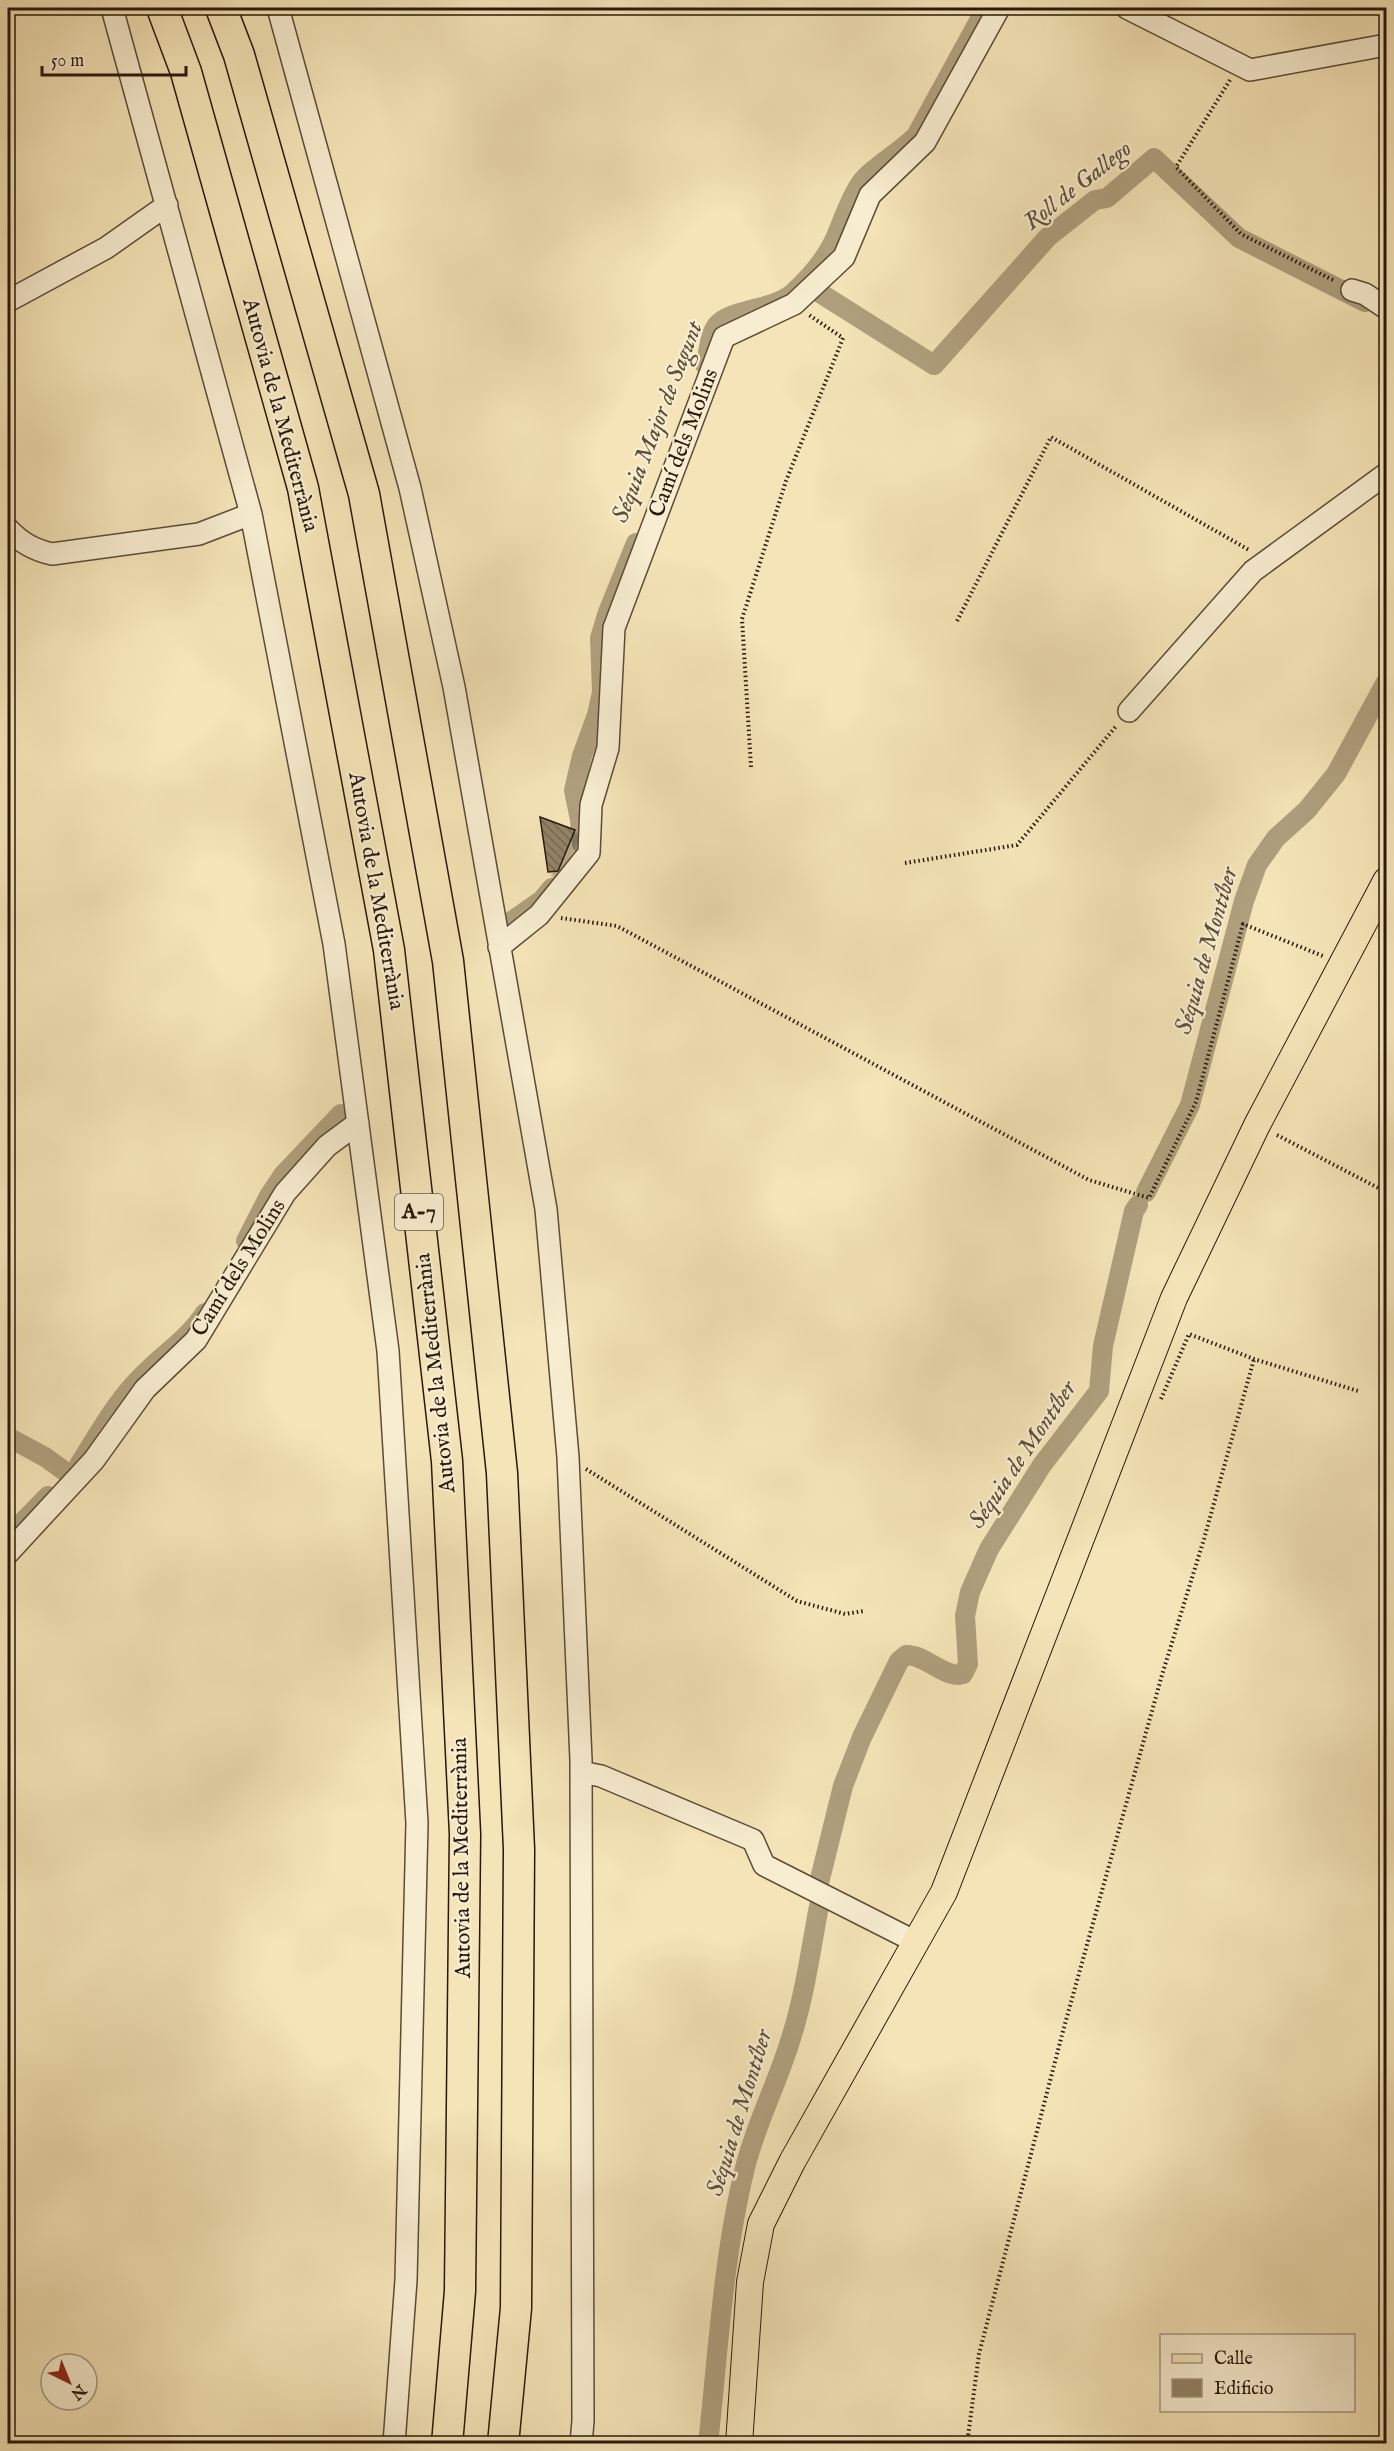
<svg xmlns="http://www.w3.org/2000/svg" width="1394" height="2451" font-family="'IM FELL English',serif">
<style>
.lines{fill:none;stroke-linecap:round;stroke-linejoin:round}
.canal{stroke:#af9f7d;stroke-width:20}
.building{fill:url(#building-back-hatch);stroke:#28180c;stroke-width:1.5;filter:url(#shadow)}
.minor-casing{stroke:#5b4b37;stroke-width:24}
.major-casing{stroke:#28180c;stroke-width:28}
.highway-casing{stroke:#28180c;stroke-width:33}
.path{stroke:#28180c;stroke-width:4;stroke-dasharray:1.5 3;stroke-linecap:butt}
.minor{stroke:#f8edd0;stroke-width:21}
.major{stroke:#f4e4b7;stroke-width:26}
.highway{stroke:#f4e4b7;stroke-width:30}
.labels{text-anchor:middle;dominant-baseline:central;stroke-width:4.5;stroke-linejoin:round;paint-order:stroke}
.shield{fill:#f8edd0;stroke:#665847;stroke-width:1.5}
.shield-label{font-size:21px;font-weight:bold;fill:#28180c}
.street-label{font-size:22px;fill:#28180c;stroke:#f8edd0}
.water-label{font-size:24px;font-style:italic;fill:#5e4e39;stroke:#f8edd0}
</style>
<defs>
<pattern id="building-back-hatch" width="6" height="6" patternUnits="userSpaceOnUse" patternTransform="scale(1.5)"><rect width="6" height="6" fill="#928265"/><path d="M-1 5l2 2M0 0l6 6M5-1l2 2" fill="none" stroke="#776952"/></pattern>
<filter id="shadow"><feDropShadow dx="5.5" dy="5.5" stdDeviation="1.5" flood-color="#0004"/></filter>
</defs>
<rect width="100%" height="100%" fill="#f4e4b7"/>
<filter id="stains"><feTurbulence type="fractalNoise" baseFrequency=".00333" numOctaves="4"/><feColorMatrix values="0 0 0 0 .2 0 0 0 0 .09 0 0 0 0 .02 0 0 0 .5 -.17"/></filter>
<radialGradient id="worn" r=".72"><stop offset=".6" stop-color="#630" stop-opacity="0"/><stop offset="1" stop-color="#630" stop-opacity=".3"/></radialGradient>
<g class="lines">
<path class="canal" d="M820 293 934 365 1048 237 1095 200 1107 198 1154 158 1239 238 1365 302
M705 365C709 353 709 336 717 325 730 309 774 310 793 293 807 280 824 261 833 243 842 224 848 202 860 184 869 170 901 151 916 136L986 8
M582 844 580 820 574 790 582 756 597 715 602 692 600 638 608 612 636 543
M509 923 542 900 552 888
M1146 1192 1190 1105 1244 901 1257 865 1276 838 1307 810 1336 774 1386 682
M246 1241 269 1196 283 1175 341 1114
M8 1437 45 1457 70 1475
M79 1465C98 1435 117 1400 143 1375 163 1354 189 1338 205 1313
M8 1537 48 1496
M819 1883 843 1786 862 1737 899 1661 906 1655C925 1654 946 1680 963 1674L968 1664 965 1616 970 1592 989 1549 1042 1465 1099 1391 1103 1346 1134 1211 1138 1205
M708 2444C718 2354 723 2256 745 2168 756 2123 779 2080 792 2035 805 1993 811 1949 819 1906"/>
</g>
<path class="building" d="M540 817 575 830 558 871 548 872Z"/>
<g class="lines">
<g class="minor-casing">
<path id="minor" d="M112 8 251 514 334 944 388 1351 417 1823 406 2280 394 2444
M278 8 410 488 454 687 546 1209 568 1457 581 1760 583 2421 581 2444
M1127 8 1250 70 1386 45
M1352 290 1365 294 1386 308
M8 301 106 248 167 205
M8 529C21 543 34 550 52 554L199 534 251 514
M1129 711 1253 571 1386 474
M499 947 539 915 589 853 591 805 608 748 614 628 724 337 794 304 844 257 870 195 925 142 999 8
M8 1553 94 1460 145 1389 196 1340 285 1193 327 1146 358 1123
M581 1772 601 1776 753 1840 764 1865 916 1942"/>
</g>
<g class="major-casing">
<path id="major" d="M739 2444 750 2282 761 2224 792 2162 944 1892 1174 1298 1257 1125 1386 881"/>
</g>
<g class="highway-casing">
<path id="highway" d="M162 8 186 72 303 488 389 950 447 1461 465 1834 460 2291 447 2444
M221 8 239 55 364 494 448 961 502 1473 519 1849 516 2308 503 2444"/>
</g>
<path class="path" d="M1230 80 1176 167 1241 234 1335 281
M957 621 1051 437 1249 550
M751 767 742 619 786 481 843 338 809 315
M905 863 1017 845 1117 725
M561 918 617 926 1089 1180 1149 1198 1196 1102 1243 924 1323 956
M1277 1135 1386 1192
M1161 1399 1189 1334 1254 1359 1358 1391
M586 1469 797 1601 845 1614 864 1611
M967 2444 979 2354 1063 2031 1162 1675 1204 1539 1254 1359"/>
<use href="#minor" class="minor"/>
<use href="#major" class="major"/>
<use href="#highway" class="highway"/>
</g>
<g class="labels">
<rect class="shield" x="395" y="1194" width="48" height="36" rx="4.5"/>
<g class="shield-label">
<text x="419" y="1212">A-7</text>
</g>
<g class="street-label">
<text transform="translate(280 415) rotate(75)">Autovia de la Mediterrània</text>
<text transform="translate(684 443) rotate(-69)">Camí dels Molins</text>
<text transform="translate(376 891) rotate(80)">Autovia de la Mediterrània</text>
<text transform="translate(239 1268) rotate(-58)">Camí dels Molins</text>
<text transform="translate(436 1373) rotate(-96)">Autovia de la Mediterrània</text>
<text transform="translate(462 1858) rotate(-91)">Autovia de la Mediterrània</text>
</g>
<g class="water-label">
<text transform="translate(1078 186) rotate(-38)">Roll de Gallego</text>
<text transform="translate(658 422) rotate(-69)">Séquia Major de Sagunt</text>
<text transform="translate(1207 951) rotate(-74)">Séquia de Montíber</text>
<text transform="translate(1023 1455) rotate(-56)">Séquia de Montíber</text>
<text transform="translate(740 2113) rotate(-73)">Séquia de Montíber</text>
</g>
</g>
<rect width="1394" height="2451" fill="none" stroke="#f4e4b7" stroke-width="30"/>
<rect x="9" y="9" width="1376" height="2433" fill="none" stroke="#28180c" stroke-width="3"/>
<rect x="15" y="15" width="1364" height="2421" fill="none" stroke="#28180c" stroke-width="1.5"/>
<rect x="1160" y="2334" width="195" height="78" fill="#f8edd0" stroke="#a59882" stroke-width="1.5"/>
<rect x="1172" y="2354" width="30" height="9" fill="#f4e4b7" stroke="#a59882" stroke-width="1.5"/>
<text x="1214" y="2364" font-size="18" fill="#28180c">Calle</text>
<rect x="1172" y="2379" width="30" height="18" fill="#928265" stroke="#a59882" stroke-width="1.5"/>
<text x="1214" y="2394" font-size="18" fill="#28180c">Edificio</text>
<g transform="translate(69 2382) rotate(137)"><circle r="28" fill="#f8edd0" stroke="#a59882" stroke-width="1.5"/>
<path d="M0-4.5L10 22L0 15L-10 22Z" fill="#8f2418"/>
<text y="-9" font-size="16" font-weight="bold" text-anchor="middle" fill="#28180c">N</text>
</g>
<path d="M42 66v9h144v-9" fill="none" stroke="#28180c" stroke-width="3"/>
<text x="51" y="66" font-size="18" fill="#28180c" stroke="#f8edd0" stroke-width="4.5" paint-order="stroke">50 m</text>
<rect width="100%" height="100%" filter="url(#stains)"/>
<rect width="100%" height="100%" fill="url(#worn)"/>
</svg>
